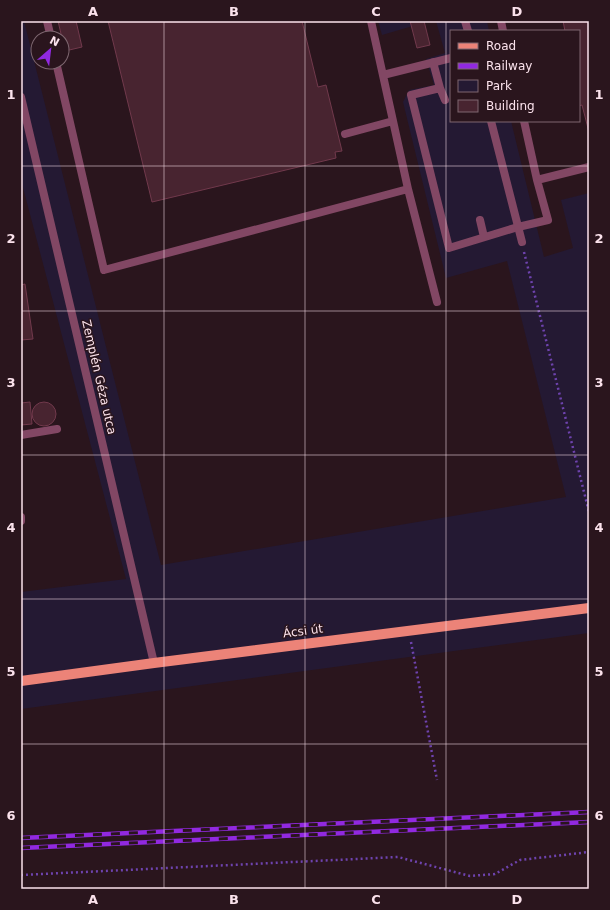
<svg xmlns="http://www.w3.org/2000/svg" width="610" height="910" font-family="'DejaVu Sans',sans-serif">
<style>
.green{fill:#241933}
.building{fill:#482430;stroke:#71394c}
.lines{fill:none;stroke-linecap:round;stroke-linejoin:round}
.path{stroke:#6e43ae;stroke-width:2.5;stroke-dasharray:2 3;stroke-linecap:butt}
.service{stroke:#824764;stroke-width:8}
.minor{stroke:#824764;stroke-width:8}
.primary{stroke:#ec8378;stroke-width:10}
.rail-casing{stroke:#9129e0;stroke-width:4.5}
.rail{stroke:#2a151d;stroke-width:3;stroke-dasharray:9;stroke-linecap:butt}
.grid{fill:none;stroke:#fbe2ec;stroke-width:1;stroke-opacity:0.55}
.labels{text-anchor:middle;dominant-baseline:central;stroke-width:3;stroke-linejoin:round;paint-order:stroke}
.street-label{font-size:12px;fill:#fbe2ec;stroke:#2a151d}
.neatline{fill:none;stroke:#fbe2ec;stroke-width:1.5}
.grid-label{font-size:13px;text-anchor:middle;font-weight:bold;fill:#fbe2ec}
</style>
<rect width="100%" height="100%" fill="#2a151d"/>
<path class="green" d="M21 21H24L161 565 566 497 507 261 446 278 403 102 409 90 434 85 426 59 445 53 436 21H487L489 31H451V121H511L544 257 573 248 561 200 589 193V633L21 709V592L126 579 21 180Z
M378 21H430L382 35Z"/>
<path class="building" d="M58 21H76L82 47 65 51Z
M108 21H302L318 87 326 85 342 151 335 152 336 158 152 202Z
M410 21H424L430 45 417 48Z
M563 21H589V132L582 105 579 106V31H565Z
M25 284 33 339 21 340V285Z
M30 402 32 424 21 425V403Z
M32 414a12 12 0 1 1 24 0a12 12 0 1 1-24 0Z"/>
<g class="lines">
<path class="path" d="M524 252 589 512
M411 642 437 780
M21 875 398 857 470 876 495 874 520 860 589 852"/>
<path class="service" d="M47 21 51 38
M501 21 503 31
M56 62 104 270 408 189 371 21
M433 62 440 88 411 95 449 248 518 227 548 220 537 180
M383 75 451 58
M440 88 445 100
M524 121 537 180 589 167
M345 134 393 121
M408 189 437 302
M480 220 484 237
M21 435 57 429
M21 517V521"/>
<path class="minor" d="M465 21 468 31
M21 97 154 663
M491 121 522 242"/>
<path class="primary" d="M21 681 154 663 589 608"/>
<g class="rail-casing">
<path id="rail" d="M21 838 589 812
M21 848 589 822"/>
</g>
<use href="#rail" class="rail"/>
</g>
<path class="grid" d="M164 21V889M305 21V889M446 21V889M21 166H589M21 311H589M21 455H589M21 599H589M21 744H589"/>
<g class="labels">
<g class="street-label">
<text transform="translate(99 377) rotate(77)">Zemplén Géza utca</text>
<text transform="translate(303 631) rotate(-7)">Ácsi út</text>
</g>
</g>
<rect width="610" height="910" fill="none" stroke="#2a151d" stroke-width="44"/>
<rect x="450" y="30" width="130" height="92" fill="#2a151d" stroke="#7e6770"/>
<rect x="458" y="43" width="20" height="6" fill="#ec8378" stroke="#7e6770"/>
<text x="486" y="50" font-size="12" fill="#fbe2ec">Road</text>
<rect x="458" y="63" width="20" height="6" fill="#9129e0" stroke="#7e6770"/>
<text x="486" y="70" font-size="12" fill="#fbe2ec">Railway</text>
<rect x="458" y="80" width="20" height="12" fill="#241933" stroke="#7e6770"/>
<text x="486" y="90" font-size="12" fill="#fbe2ec">Park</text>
<rect x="458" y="100" width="20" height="12" fill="#482430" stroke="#7e6770"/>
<text x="486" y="110" font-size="12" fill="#fbe2ec">Building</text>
<g transform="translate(50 50) rotate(28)"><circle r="19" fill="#2a151d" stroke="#7e6770"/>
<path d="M0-3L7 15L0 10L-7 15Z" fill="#9129e0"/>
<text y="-6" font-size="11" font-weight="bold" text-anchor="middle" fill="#fbe2ec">N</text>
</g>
<rect x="22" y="22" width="566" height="866" class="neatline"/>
<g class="grid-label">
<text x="93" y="16">A</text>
<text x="234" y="16">B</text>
<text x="376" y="16">C</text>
<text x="517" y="16">D</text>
<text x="11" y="99">1</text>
<text x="599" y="99">1</text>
<text x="11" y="243">2</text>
<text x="599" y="243">2</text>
<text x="11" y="387">3</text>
<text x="599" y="387">3</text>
<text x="11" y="532">4</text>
<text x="599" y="532">4</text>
<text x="11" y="676">5</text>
<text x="599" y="676">5</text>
<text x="11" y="820">6</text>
<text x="599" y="820">6</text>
<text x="93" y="904">A</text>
<text x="234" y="904">B</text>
<text x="376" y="904">C</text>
<text x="517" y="904">D</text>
</g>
</svg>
